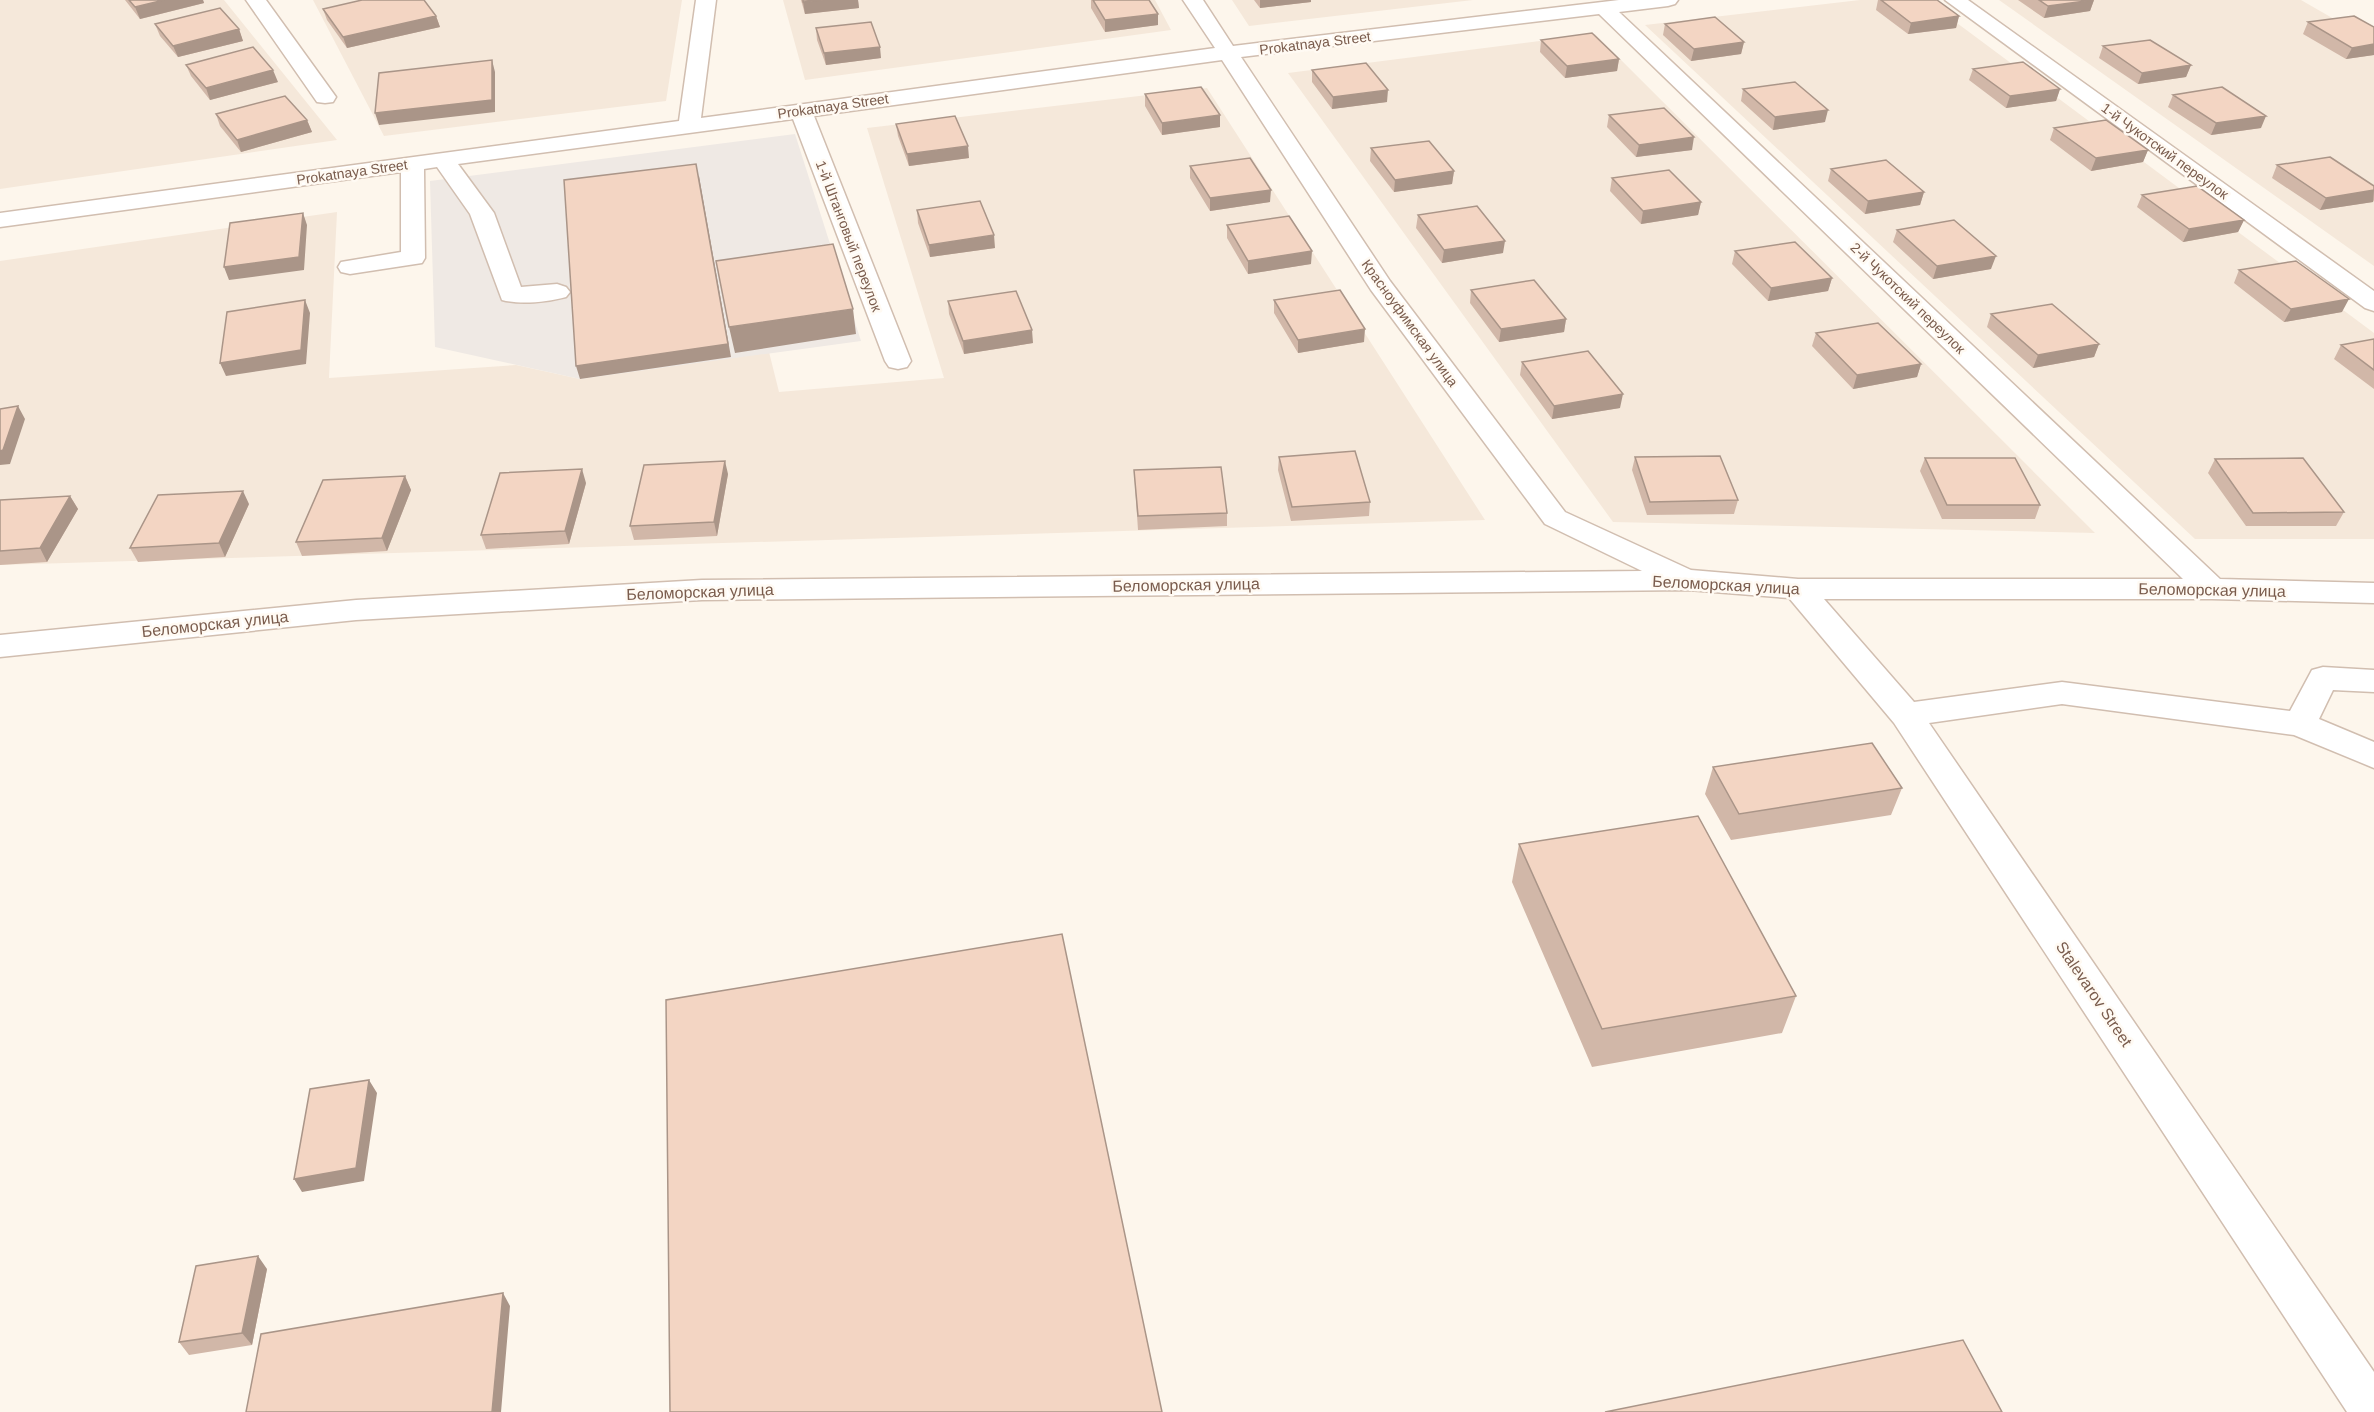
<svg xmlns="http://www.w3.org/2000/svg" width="2374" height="1412" font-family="Arial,sans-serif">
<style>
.residential{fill:#f5e8da}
.industrial{fill:#efe9e4}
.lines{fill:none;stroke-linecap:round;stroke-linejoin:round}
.minor-casing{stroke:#d1beb0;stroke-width:3}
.minor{fill:#fff;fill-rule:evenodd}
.wall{fill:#d1b7a8}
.shaded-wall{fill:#aa9588}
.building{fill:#f3d5c3;stroke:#aa9588;stroke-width:1.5}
.labels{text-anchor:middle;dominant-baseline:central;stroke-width:5;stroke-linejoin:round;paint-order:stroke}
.far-street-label{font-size:14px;fill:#7a5c4d;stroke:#fffaf3}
.street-label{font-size:16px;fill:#7a5c4d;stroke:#fffaf3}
</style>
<rect width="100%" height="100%" fill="#fdf6ec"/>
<path class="residential" d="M0 0H224L337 140 0 189Z
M313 0H682L666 101 384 136Z
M783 0H1155L1171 30 805 80Z
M1232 0H1473L1249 26Z
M1860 0H1926L2374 333V539H2195L1645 25Z
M1999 0H2301L2374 42V266Z
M1595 34 2095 533 1613 522 1288 73Z
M1207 88 1485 520 0 565V261L337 212 329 378 516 365 580 379 769 352 779 392 944 378 867 128Z"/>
<path class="industrial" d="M795 134 861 341 580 379 435 347 430 181Z"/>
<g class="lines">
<g class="minor-casing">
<path id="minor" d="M246 0H266L336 97 333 102 325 103 317 102Z
M696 0H716L701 118 1215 48 1183 0H1203L1233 46 1619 0H1678L1675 4 1668 6 1619 12 2220 579 2374 583V603L2212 599H1824L1914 702 2062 682 2290 711 2312 670 2323 667 2374 670V692L2333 690 2319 719 2374 742V768L2294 735 2062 704 1929 723 2374 1372V1412H2347L1894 723 1789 598 1688 590 702 600 356 620 0 657V635L356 600 702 580 1642 571 1545 524 1371 290 1222 60 814 116 911 361 907 367 898 369 889 367 885 361 793 119 458 164 494 213 521 287 557 284 566 287 570 292 566 297C547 302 521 305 502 300L470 214 437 167 424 169 425 258 422 263 350 274 341 272 338 267 341 262 401 252V172L0 227V213L679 121ZM1599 14 2183 579H1798L1691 570 1565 512 1390 281 1241 57Z
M1945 0H1968L2374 291V311L2365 308Z"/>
</g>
<use href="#minor" class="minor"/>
</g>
<path class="wall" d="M125 0H203L204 3 140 19Z
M801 0H858L859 8 805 14Z
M1091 0H1149L1158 14V25L1105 32 1091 8Z
M1254 0H1311V2L1260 8Z
M1878 0H1937L1959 16 1956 28 1908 34 1876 10Z
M2018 0H2094L2090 11 2044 18Z
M323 9 436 16 440 27 347 48 327 20Z
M2308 22 2374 27V55L2346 59 2303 34Z
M155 24 239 29 243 41 178 57 160 36Z
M1665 24 1744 42 1741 54 1691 61 1663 35Z
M816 28 881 58 826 65 817 40Z
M1541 40 1619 59 1617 71 1565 78 1540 52Z
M2103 46 2191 65 2186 77 2138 84 2099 58Z
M186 65 278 82 210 100 191 76Z
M1973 69 2060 89 2056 101 2006 108 1969 80Z
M1312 70 1387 102 1332 109 1312 82Z
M1743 89 1825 122 1773 130 1741 101Z
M1145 94 1220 115V127L1162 135 1145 106Z
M2173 95 2261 128 2211 135 2168 107Z
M216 114 307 120 312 132 241 152 220 126Z
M1609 115 1692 150 1636 157 1607 127Z
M896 124 969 158 909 166 898 136Z
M2054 128 2148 150 2143 162 2091 171 2050 140Z
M1371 148 1454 171 1452 184 1394 192 1370 161Z
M2277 165 2374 186V200L2373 202 2320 210 2272 178Z
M1190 166 1270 202 1210 211 1190 178Z
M1831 169 1924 192 1920 205 1865 214 1828 181Z
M1612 178 1701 202 1698 215 1641 224 1610 191Z
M2142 195 2244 220 2238 232 2183 242 2137 207Z
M917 210 995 248 930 257 918 223Z
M1418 215 1503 253 1442 263 1416 228Z
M1227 225 1311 264 1248 274 1227 238Z
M1897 230 1991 269 1933 279 1893 242Z
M1735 251 1832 278 1828 291 1768 301 1732 264Z
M2239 270 2342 312 2284 322 2234 283Z
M1471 290 1566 319 1564 332 1499 342 1470 303Z
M1274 300 1364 342 1298 353 1274 313Z
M948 301 1033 343 964 354 949 314Z
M1991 314 2099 344 2094 357 2033 368 1987 327Z
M1816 333 1921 364 1917 377 1853 389 1812 346Z
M2374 339V389L2334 359 2341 345Z
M1522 362 1620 408 1552 419 1520 375Z
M1279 457 1370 502 1369 516 1291 521 1278 470Z
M1635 457 1738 500 1734 514 1647 515 1632 470Z
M1925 458 2040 505 2035 519H1942L1920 471Z
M2215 459 2344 512 2336 526H2246L2208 473Z
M1134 470 1227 513V526L1138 530Z
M728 474 717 536 634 540 630 526Z
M405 476 411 490 387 551 302 556 296 542Z
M586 483 569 544 486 549 481 535Z
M70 496 78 509 47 562 0 565V500Z
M249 504 225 557 138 562 130 548Z
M1713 767 1902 788 1891 815 1731 840 1705 794Z
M1519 844 1796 996 1782 1033 1592 1067 1512 882Z
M267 1269 252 1345 189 1355 179 1342Z"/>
<path class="shaded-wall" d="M164 0H203L204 3 140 19 135 7Z
M823 0H858L859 8 805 14 803 2Z
M1260 0H1311V2L1260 8Z
M2094 0 2090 11 2044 18 2048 6Z
M1158 14V25L1105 32V20Z
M436 16 440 27 347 48 343 37Z
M1959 16 1956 28 1908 34 1911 23Z
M239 29 243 41 178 57 173 46Z
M1744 42 1741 54 1691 61 1694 49Z
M2374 44V55L2346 59 2352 48Z
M880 47 881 58 826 65 824 53Z
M1619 59 1617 71 1565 78 1567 66Z
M492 60 495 72V112L379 125 375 113Z
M2191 65 2186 77 2138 84 2142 73Z
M273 70 278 82 210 100 206 88Z
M2060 89 2056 101 2006 108 2010 96Z
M1388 90 1387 102 1332 109 1333 97Z
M1828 110 1825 122 1773 130 1775 117Z
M1220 115V127L1162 135V123Z
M2266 116 2261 128 2211 135 2216 123Z
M307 120 312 132 241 152 237 140Z
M1694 137 1692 150 1636 157 1639 145Z
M968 146 969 158 909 166 907 154Z
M2148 150 2143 162 2091 171 2096 158Z
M1454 171 1452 184 1394 192 1395 180Z
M699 176 731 357 580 379 576 366Z
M1271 190 1270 202 1210 211V198Z
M2374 190 2373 202 2320 210 2326 198Z
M1924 192 1920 205 1865 214 1868 201Z
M1701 202 1698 215 1641 224 1643 211Z
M303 213 307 225 304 270 229 280 224 267Z
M2244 220 2238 232 2183 242 2189 229Z
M994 235 995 248 930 257 929 245Z
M1505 241 1503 253 1442 263 1444 250Z
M1312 251 1311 264 1248 274V261Z
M1996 256 1991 269 1933 279 1937 266Z
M1832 278 1828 291 1768 301 1771 288Z
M2349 299 2342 312 2284 322 2291 309Z
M305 300 310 313 306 364 226 376 220 363Z
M853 309 856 334 735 353 729 327Z
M1566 319 1564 332 1499 342 1501 329Z
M1365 329 1364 342 1298 353V340Z
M1032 330 1033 343 964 354 963 341Z
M2099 344 2094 357 2033 368 2038 355Z
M1921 364 1917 377 1853 389 1857 375Z
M1623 394 1620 408 1552 419 1554 406Z
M18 406 25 419 10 464 0 465V451Z
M725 461 728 474 717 536 714 522Z
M582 469 586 483 569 544 565 531Z
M405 476 411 490 387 551 382 538Z
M243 491 249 504 225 557 219 543Z
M70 496 78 509 47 562 40 548Z
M369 1080 377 1093 364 1181 302 1192 294 1179Z
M258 1256 267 1269 252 1345 242 1333Z
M503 1293 510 1306 501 1412H492Z"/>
<path class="building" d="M129 0H164L135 7Z
M362 0H424L436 16 343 37 323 9Z
M803 0H823L803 2Z
M1093 0H1149L1158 14 1105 20Z
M1881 0H1937L1959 16 1911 23Z
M2039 0H2093L2048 6Z
M220 8 239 29 173 46 155 24Z
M2354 16 2374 27V44L2352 48 2308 22Z
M1715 17 1744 42 1694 49 1665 24Z
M871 22 880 47 824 53 816 28Z
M1592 33 1619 59 1567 66 1541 40Z
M2150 40 2191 65 2142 73 2103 46Z
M253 47 273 70 206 88 186 65Z
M492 60V100L375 113 379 73Z
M2023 62 2060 89 2010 96 1973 69Z
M1366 63 1388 90 1333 97 1312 70Z
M1795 82 1828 110 1775 117 1743 89Z
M1201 87 1220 115 1162 123 1145 94Z
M2222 87 2266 116 2216 123 2173 95Z
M285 96 307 120 237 140 216 114Z
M1664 108 1694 137 1639 145 1609 115Z
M955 116 968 146 907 154 896 124Z
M2106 120 2148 150 2096 158 2054 128Z
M1429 141 1454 171 1395 180 1371 148Z
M2330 157 2374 186V190L2326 198 2277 165Z
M1250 158 1271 190 1210 198 1190 166Z
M1886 160 1924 192 1868 201 1831 169Z
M696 164 728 344 576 366 564 180Z
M1669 170 1701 202 1643 211 1612 178Z
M2197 186 2244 220 2189 229 2142 195Z
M980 201 994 235 929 245 917 210Z
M1477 206 1505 241 1444 250 1418 215Z
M303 213 299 257 224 267 230 223Z
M1289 216 1312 251 1248 261 1227 225Z
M1954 220 1996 256 1937 266 1897 230Z
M1795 242 1832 278 1771 288 1735 251Z
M833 244 853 309 729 327 716 261Z
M2296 261 2349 299 2291 309 2239 270Z
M1534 280 1566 319 1501 329 1471 290Z
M1340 290 1365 329 1298 340 1274 300Z
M1016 291 1032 330 963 341 948 301Z
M305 300 301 350 220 363 227 312Z
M2052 304 2099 344 2038 355 1991 314Z
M1878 323 1921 364 1857 375 1816 333Z
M2374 339V370L2341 345Z
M1588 351 1623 394 1554 406 1522 362Z
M18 406 3 450 0 451V409Z
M1355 451 1370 502 1292 507 1279 457Z
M1720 456 1738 500 1650 502 1635 457Z
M1925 458H2015L2040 505H1947Z
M2303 458 2344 512 2253 513 2215 459Z
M725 461 714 522 630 526 644 465Z
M1221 467 1227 513 1138 516 1134 470Z
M582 469 565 531 481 535 500 473Z
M405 476 382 538 296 542 323 480Z
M243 491 219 543 130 548 158 495Z
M70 496 40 548 0 551V500Z
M1872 743 1902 788 1739 814 1713 767Z
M1698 816 1796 996 1602 1029 1519 844Z
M1062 934 1162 1412H670L666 1000Z
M369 1080 356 1168 294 1179 310 1089Z
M258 1256 242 1333 179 1342 196 1266Z
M503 1293 492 1412H246L261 1334Z
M1963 1340 2002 1412H1605Z"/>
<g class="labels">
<g class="far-street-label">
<text transform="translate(1315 43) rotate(-7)">Prokatnaya Street</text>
<text transform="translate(833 106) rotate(-8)">Prokatnaya Street</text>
<text transform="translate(2165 151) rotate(36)">1-й Чукотский переулок</text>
<text transform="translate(352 172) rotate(-8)">Prokatnaya Street</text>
<text transform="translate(849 236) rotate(69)">1-й Штанговый переулок</text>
<text transform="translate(1908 298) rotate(44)">2-й Чукотский переулок</text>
<text transform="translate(1410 323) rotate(54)">Красноуфимская улица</text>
</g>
<g class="street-label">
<text transform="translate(1186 585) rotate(-1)">Беломорская улица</text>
<text transform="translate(1726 585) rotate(3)">Беломорская улица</text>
<text transform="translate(2212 590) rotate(1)">Беломорская улица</text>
<text transform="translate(700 592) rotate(-2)">Беломорская улица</text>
<text transform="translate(215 624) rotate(-6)">Беломорская улица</text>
<text transform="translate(2094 994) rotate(56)">Stalevarov Street</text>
</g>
</g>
</svg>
